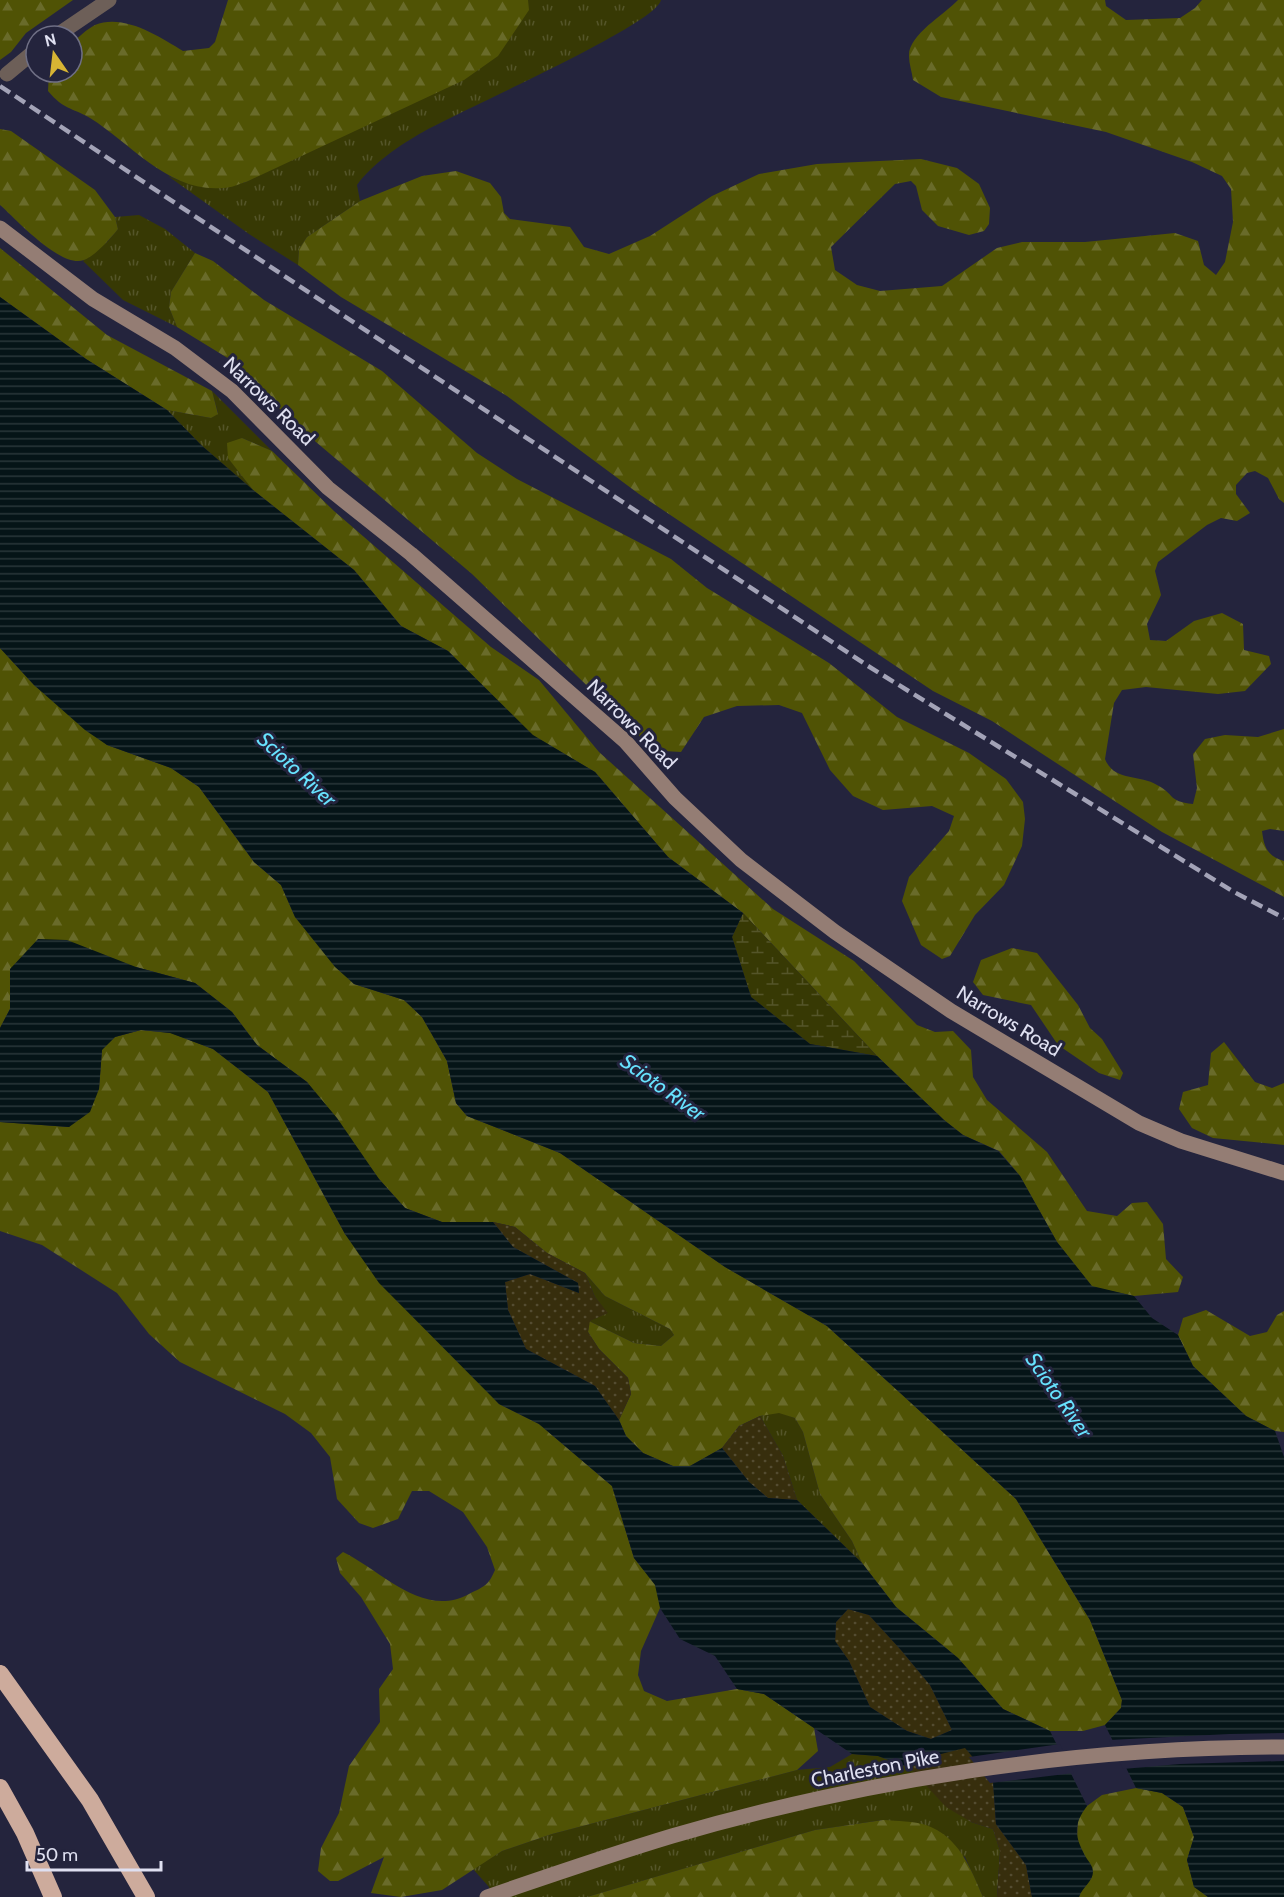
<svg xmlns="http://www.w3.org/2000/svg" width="1284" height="1897" font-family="Cabin,sans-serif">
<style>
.grass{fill:url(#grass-tufts)}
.forest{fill:url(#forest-firs)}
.wetland{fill:url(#wetland-marsh)}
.sand{fill:url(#sand-dots)}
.water{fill:url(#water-rules);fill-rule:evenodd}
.pier{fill:#24243d}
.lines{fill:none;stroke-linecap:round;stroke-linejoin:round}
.street{stroke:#6d5f58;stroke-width:15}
.secondary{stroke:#947d74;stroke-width:15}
.highway{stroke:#cdab9c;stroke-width:18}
.rail{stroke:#a3a3b7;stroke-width:4.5;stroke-dasharray:12 6;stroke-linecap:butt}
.labels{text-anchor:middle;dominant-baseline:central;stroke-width:6;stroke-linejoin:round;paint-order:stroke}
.street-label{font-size:20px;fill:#dfe0f1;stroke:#24243d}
.water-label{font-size:21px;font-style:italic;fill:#67e2fe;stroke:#24243d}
</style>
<defs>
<pattern id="grass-tufts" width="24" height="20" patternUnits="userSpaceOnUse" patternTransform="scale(1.5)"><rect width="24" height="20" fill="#373904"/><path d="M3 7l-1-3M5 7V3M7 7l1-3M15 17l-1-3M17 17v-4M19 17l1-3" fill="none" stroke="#545529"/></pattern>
<pattern id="forest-firs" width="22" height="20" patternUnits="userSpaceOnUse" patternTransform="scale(1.5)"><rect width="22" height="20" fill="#505305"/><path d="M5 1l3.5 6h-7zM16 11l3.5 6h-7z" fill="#696b2a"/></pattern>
<pattern id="wetland-marsh" width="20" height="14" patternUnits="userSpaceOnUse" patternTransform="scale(1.5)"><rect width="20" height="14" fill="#373904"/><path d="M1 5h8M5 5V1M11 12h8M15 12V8" fill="none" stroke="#545529"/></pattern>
<pattern id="sand-dots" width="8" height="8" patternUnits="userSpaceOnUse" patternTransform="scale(1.5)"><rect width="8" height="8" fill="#372e0d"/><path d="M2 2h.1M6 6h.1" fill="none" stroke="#544c31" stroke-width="1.8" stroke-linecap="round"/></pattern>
<pattern id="water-rules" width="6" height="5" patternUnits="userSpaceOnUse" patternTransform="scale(1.5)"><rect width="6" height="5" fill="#051417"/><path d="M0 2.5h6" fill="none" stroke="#293639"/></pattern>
</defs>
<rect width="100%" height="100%" fill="#24243d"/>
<path class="grass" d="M528 0H661C656 25 457 112 423 132 401 144 371 165 357 185L360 201 307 237 299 249 298 265 249 234 168 176C198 188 214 191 246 182Z
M139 215 165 229 195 253 171 292 169 307 177 327 123 300 83 261 108 241 118 229 115 217Z
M212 391 272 451 242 438 229 458 253 490 201 445 167 410 211 418 218 413Z
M585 1273 605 1296 670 1329 674 1335 661 1346 634 1343 589 1321 607 1313 595 1297Z
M779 1412 795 1418 803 1432 820 1494 852 1541 862 1563 797 1500 783 1456 760 1416Z
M852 1754 878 1756 910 1768 971 1822 993 1829 1000 1851 997 1897H983L965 1857 883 1820 815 1830 587 1897H491L489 1887 473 1869 502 1851 552 1834 797 1770 830 1767Z"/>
<path class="forest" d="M0 0H73L26 33 11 52 0 60Z
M228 0H528L529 10 498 56 464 80 246 182C239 184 231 188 223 188 169 193 132 144 90 118 71 107 64 110 48 91L49 72H72V43C79 37 87 29 95 25 123 13 159 36 183 51L209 48 215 42Z
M958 0H1105L1106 6 1126 20 1180 18 1195 8 1202 0H1284V503L1279 499 1268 478 1255 471 1247 473 1236 485V494L1250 513 1237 521 1221 518 1207 525 1158 562 1155 571 1161 595 1147 624 1150 640 1166 641 1194 621 1222 613 1243 624 1244 650 1269 656 1271 664 1245 691 1218 694 1146 687 1122 690 1114 703 1105 759C1114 782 1140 774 1157 785 1176 795 1167 801 1193 804L1197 788 1193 754 1205 739 1225 735 1258 737 1284 729V831L1270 829 1262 831C1264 847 1267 856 1284 861V897L1162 832 992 721 933 691 639 494 507 396 341 297 298 265 299 249 307 237 360 201 422 176 456 171 490 183 501 197 504 213 510 219 570 227 584 247 609 254 650 236 712 196 759 174 817 164 921 159 957 168 979 184 990 208 989 224 984 231 969 235 938 226 922 210 916 186 911 181 895 184 831 247 835 270 857 285 880 291 942 286 997 248 1022 242H1085L1175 233 1198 241 1204 265 1216 275 1225 262 1233 222 1231 189 1222 176 1192 162 1106 132 941 97 913 80C912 72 909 64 909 56 908 35 944 15 958 0Z
M0 129 11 131 95 190 115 217 118 229C111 238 95 256 84 260 61 269 16 219 0 205Z
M0 248 107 335 212 391 218 414 211 418 167 410 86 359 0 297Z
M195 253 213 261 264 300 382 371 477 453 517 479 671 559 707 588 829 663 897 717 969 753 1006 779 1023 802 1025 819 1022 846 1004 885 975 915 950 956 942 959 921 945 902 901 909 877 949 831 954 816 932 806 883 810 853 796 830 770 802 713 779 705 737 706 704 717 681 752 664 751 644 741 472 574 290 420 239 365 177 327 169 307 171 292Z
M242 438 272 451 334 511 491 647 539 680 599 752 773 909 854 961 917 1025 935 1032 953 1031 971 1050 973 1077 987 1100 1047 1152 1087 1211 1117 1216 1132 1203 1147 1202 1163 1224 1166 1259 1183 1277 1178 1292 1134 1296 1092 1287 1057 1242 1020 1176 999 1151 963 1135 944 1120 877 1056 743 913 668 857 595 772 532 735 448 651 401 626 354 570 253 490 228 458 227 443Z
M0 648 34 685 107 745 171 768 199 787 254 862 281 885 295 917 354 984 404 1000 422 1017 447 1061 456 1103 467 1116 560 1153 725 1267 827 1326 1016 1499 1090 1620 1122 1700 1121 1708 1105 1725 1083 1731H1050L1003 1709 958 1658 896 1607 862 1563 852 1541 820 1494 803 1432 795 1418 779 1413 760 1416 739 1426 722 1448 690 1466H673L643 1453 626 1436 619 1420 631 1394 628 1378 599 1349 588 1332 589 1321 634 1343 661 1346 674 1335 670 1329 605 1296 585 1273 547 1253 515 1227 493 1222H442L405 1208 379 1179 307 1082 257 1045 232 1012 195 983 136 967 10 969V1009L0 1028Z
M1012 948 1037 953 1078 1005 1090 1028 1102 1039 1123 1073 1120 1080 1099 1073 1058 1045 1031 1005 983 995 973 982 981 960Z
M141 1030 171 1033 213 1049 268 1092 345 1234 499 1404 539 1424 612 1486 634 1558 655 1584 660 1601V1608L641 1651 638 1675 644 1691 667 1701 737 1689 764 1694 814 1728 818 1751 797 1770 552 1834 502 1851 442 1890 401 1897 371 1893 384 1857 338 1881H330L318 1871 321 1848 339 1813 349 1766 380 1722 379 1689 393 1669 390 1644 361 1597 340 1573 336 1558 343 1552C382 1571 423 1619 469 1594 485 1586 488 1586 495 1570L487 1547 463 1512 429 1491H412L398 1519 373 1528 359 1523 337 1499 330 1457 311 1433 285 1414 180 1362 149 1334 117 1293 42 1245 0 1231V1122L69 1127 99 1089 102 1049 115 1037Z
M1224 1042 1255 1082 1272 1088 1284 1083V1145L1213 1138 1192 1128 1179 1109 1183 1092 1208 1085 1211 1053Z
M1206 1310 1250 1336 1267 1332 1277 1315 1284 1311V1432L1275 1431 1246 1416 1193 1366 1178 1335 1183 1318Z
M1136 1788 1162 1793 1183 1807 1194 1837 1187 1860 1194 1886 1208 1897H1079L1081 1890 1092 1877 1077 1841 1078 1817 1087 1806 1102 1795Z
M883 1820C897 1821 914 1821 926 1825 959 1837 970 1867 983 1897H587L815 1830Z"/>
<path class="wetland" d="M743 913 877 1056 810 1044 751 997 732 937Z"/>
<path class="sand" d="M493 1222 515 1227 547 1253 585 1273 595 1297 608 1313 590 1321 588 1332 599 1349 628 1378 631 1394 619 1420 595 1386 526 1349 508 1310 505 1282 530 1274 579 1293 578 1283 513 1247Z
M760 1416 783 1456 797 1500 768 1498 749 1482 722 1448 739 1426Z
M848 1609 869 1615 901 1650 930 1685 952 1730 931 1739 907 1731 870 1707 849 1661 835 1641 836 1622Z
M965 1747 993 1781 996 1824 1026 1865 1032 1897H997L1000 1851 993 1829 971 1822 946 1807 910 1768 929 1757Z"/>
<path class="water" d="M0 297 86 359 167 410 201 445 253 490 354 570 401 626 448 651 533 735 595 772 668 857 743 913 732 937 751 997 810 1044 877 1056 944 1120 963 1135 998 1151 1020 1176 1057 1242 1092 1286 1134 1296 1152 1318 1178 1335 1193 1366 1246 1416 1275 1431 1284 1457V1897H1208L1194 1887 1187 1860 1194 1837 1183 1807 1162 1793 1136 1788 1105 1725 1121 1708 1122 1700 1090 1620 1016 1499 827 1326 725 1267 560 1153 467 1116 456 1103 447 1061 422 1017 404 1000 354 984 335 967 295 917 281 885 254 862 199 787 171 768 107 745 85 730 34 685 0 648Z
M38 939 67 940 136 967 195 983 232 1012 257 1045 307 1082 337 1118 379 1179 405 1208 442 1222H493L513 1247 578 1283 579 1293 530 1274 505 1282 508 1310 526 1349 595 1386 619 1420 626 1436 643 1453 673 1466H690L722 1448 749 1482 768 1498 797 1500 862 1563 896 1607 958 1658 1003 1709 1050 1731 1087 1806C1072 1826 1075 1838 1087 1859 1090 1863 1093 1867 1093 1872 1093 1881 1082 1888 1079 1897H1032L1026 1865 996 1824 993 1781 965 1748 929 1757 910 1768 878 1756 852 1754 764 1694 737 1689 715 1656 680 1639 660 1608 655 1585 634 1558 612 1486 539 1424 499 1404 379 1283 345 1234 268 1092 213 1049 170 1033 141 1030 115 1037 102 1050 99 1089 90 1112 69 1127 0 1122V1028L10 1009V969ZM848 1609 869 1615 901 1650 930 1685 952 1730 931 1739 907 1731 870 1707 849 1661 835 1641 836 1622Z"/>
<path class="pier" d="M1284 1733V1761L1180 1764 1123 1769 1109 1740 1229 1734Z
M1060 1744 1074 1773 990 1783 969 1757Z"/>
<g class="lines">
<path class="street" d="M56 36 109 0
M7 74 36 50"/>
<path class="secondary" d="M0 228 93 299 175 348 232 391 328 488 411 554 625 741 675 798 741 860 835 932 951 1011 1139 1123 1181 1141 1284 1173
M487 1897C548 1876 609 1855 672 1836 867 1779 1080 1747 1284 1747"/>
<path class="highway" d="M0 1674 90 1800 146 1897
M0 1788 25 1833 53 1897"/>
<path class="rail" d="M0 86 868 666 1234 892 1284 918"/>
</g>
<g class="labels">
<g class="street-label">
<text transform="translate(269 401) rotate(44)">Narrows Road</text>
<text transform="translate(632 724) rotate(45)">Narrows Road</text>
<text transform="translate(1009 1021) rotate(31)">Narrows Road</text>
<text transform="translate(875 1768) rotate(-11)">Charleston Pike</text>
</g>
<g class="water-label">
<text transform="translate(297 769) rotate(43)">Scioto River</text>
<text transform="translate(663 1087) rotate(36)">Scioto River</text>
<text transform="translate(1059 1395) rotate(55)">Scioto River</text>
</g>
</g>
<g transform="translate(54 54) rotate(346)"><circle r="28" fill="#24243d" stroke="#6f6f85" stroke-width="1.5"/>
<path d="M0-4.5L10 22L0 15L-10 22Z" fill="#d7b434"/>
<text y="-9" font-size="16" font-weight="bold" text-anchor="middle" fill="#dfe0f1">N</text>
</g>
<path d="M27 1861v9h134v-9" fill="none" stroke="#dfe0f1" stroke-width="3"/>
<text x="36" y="1861" font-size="18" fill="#dfe0f1" stroke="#24243d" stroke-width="4.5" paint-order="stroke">50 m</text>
</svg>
